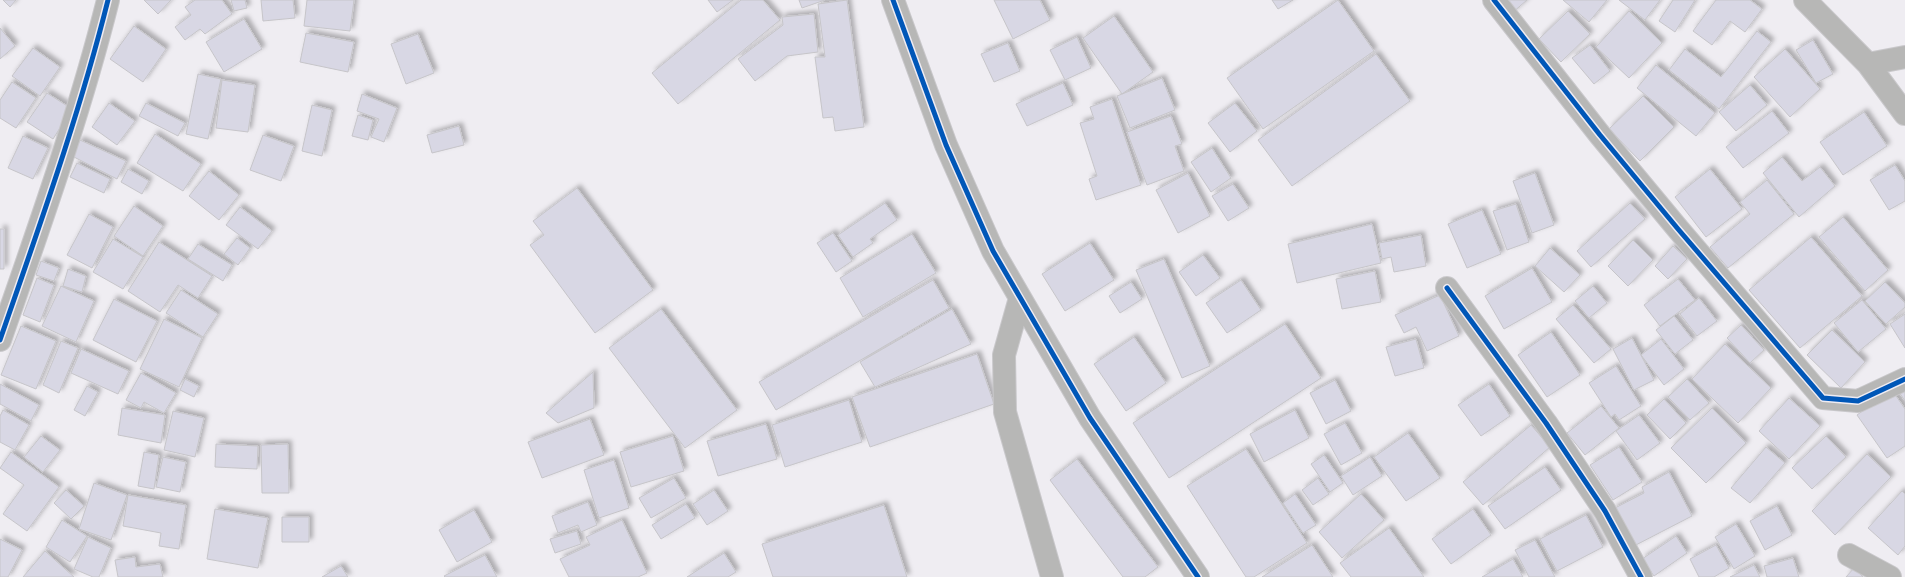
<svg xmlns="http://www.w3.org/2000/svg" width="1905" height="577" font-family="Montserrat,sans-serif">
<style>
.building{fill:#d8d7e4;stroke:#c6c5c9;filter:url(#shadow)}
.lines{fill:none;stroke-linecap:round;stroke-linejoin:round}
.minor-casing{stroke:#c9c8cb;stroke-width:24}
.minor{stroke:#b7b7b6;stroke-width:22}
.cycleway-casing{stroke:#efecf3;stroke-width:8}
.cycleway{stroke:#0057b8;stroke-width:5}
</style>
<defs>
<filter id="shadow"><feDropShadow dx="3.5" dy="-3.5" stdDeviation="2" flood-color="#0004"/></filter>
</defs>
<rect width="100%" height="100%" fill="#efedf2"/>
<path class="building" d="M3 0H16L10 7Z
M144 0H171L158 14Z
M195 0H222L232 14 205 34 200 29 185 40 175 27 191 15 185 7Z
M231 0H245L247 8 234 11Z
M261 0H293L295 18 263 21Z
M307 0H354L350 31 304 26Z
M708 0H733L717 12Z
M741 0H763L780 20 678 104 652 73Z
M799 0H825L802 8Z
M847 0 864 127 835 131 833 117 823 118 815 57H825L818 4Z
M994 0H1040L1050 20 1013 39Z
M1272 0H1293L1278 9Z
M1338 0 1374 51 1263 129 1227 78Z
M1502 0H1527L1512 13Z
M1563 0H1607L1589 22Z
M1619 0H1660L1645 20Z
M1673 0H1695L1675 32 1659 21Z
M1716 0H1750L1762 9 1745 32 1730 21 1712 45 1693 31Z
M1568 11 1590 34 1561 62 1539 39Z
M1629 11 1662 43 1629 78 1596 47Z
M814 14 818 52 787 56 755 81 738 59 783 25 782 17Z
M1114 16 1153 72 1122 94 1083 38Z
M244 19 262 49 224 72 206 42Z
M134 26 166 49 143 82 110 59Z
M0 28 15 46 0 59Z
M1757 31 1771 42 1719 109 1669 70 1685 49 1721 77Z
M306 33 354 42 348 72 300 62Z
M418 34 434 73 406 84 391 44Z
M1077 37 1091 68 1065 80 1050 50Z
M1813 40 1833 74 1816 83 1796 50Z
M1008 43 1020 71 994 82 981 54Z
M1590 45 1610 71 1594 84 1572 58Z
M33 48 60 67 40 96 12 76Z
M1785 49 1820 89 1790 117 1754 77Z
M1376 54 1410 101 1292 186 1258 140Z
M1656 65 1715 113 1696 136 1637 88Z
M198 74 221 79 208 139 186 134Z
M1162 78 1175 110 1130 128 1117 96Z
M222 80 255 85 248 132 216 128Z
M12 82 36 98 16 128 0 118V100Z
M1063 83 1073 105 1027 126 1016 104Z
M1750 85 1767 105 1736 131 1719 112Z
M47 93 72 109 53 139 27 122Z
M362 94 397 108 384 142 371 137 379 119 357 111Z
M1643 96 1674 127 1640 161 1609 129Z
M1112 99 1141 185 1096 200 1089 179 1097 176 1080 123 1094 119 1090 107Z
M109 103 135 121 117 145 92 127Z
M146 103 185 123 178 136 139 116Z
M1235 103 1257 131 1230 152 1208 123Z
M312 105 332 110 322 156 302 151Z
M1772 111 1789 133 1743 168 1726 147Z
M1864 112 1887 146 1843 175 1820 142Z
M358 115 373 120 368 140 352 136Z
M1171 116 1182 144 1175 146 1184 171 1147 185 1127 132Z
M459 126 464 145 432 153 427 135Z
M155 134 201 164 183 191 137 163Z
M263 135 294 146 281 181 250 170Z
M23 136 48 148 33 179 8 168Z
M80 140 126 161 117 179 72 156Z
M1212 148 1231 178 1211 192 1191 162Z
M1782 157 1802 181 1820 167 1835 186 1799 217 1763 173Z
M77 163 110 179 104 193 70 177Z
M1895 165 1905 181V201L1889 210 1870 180Z
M128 169 149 181 142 194 121 182Z
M1710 169 1742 209 1706 237 1675 197Z
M209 171 239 195 219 220 189 196Z
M1188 173 1210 216 1178 233 1156 190Z
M1535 173 1554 225 1532 233 1513 181Z
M1767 180 1794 214 1728 268 1710 247 1750 214 1740 202Z
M1233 184 1249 208 1228 221 1212 196Z
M577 188 653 290 595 333 530 245 544 235 533 221Z
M885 203 897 220 870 239 873 243 853 257 838 235Z
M1630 203 1645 219 1591 267 1577 251Z
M1516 204 1529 242 1507 250 1493 211Z
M134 206 163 226 143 256 114 236Z
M240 207 272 231 258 249 226 225Z
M1482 210 1501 254 1467 268 1448 224Z
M89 214 113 227 92 268 67 255Z
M1843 217 1888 270 1865 291 1819 237Z
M1372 224 1381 263 1297 283 1288 244Z
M0 229H4V269H0Z
M833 233 852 261 836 272 817 243Z
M912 234 936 273 863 317 840 278Z
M1421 235 1426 266 1394 272 1391 257 1382 259 1379 243Z
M1811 237 1862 296 1800 348 1749 290Z
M237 238 250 248 238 265 224 254Z
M113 239 143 257 123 289 93 272Z
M1633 240 1653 260 1628 286 1608 266Z
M159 242 212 276 198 298 178 285 160 312 128 291Z
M1090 243 1114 280 1065 311 1042 274Z
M198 244 232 265 223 281 188 259Z
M1673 246 1687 259 1668 279 1655 266Z
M1550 248 1580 275 1564 292 1535 266Z
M1203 255 1220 278 1196 296 1179 272Z
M1164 259 1210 366 1182 378 1136 270Z
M41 261 59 268 54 281 36 275Z
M1532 268 1552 302 1504 329 1485 296Z
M68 269 86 276 82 292 63 286Z
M1375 271 1381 302 1342 309 1336 279Z
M37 278 54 285 40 322 23 315Z
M1678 279 1695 300 1660 326 1644 305Z
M933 280 949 308 776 410 759 382Z
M1241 280 1261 310 1227 333 1206 303Z
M1131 282 1142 299 1120 313 1109 296Z
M1885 282 1905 303V307L1886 324 1865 301Z
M61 286 94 301 76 342 42 326Z
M1593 286 1607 303 1589 318 1575 301Z
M181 290 218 314 203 337 166 313Z
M1440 295 1459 336 1427 351 1416 327 1404 333 1395 315Z
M1699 298 1717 321 1697 336 1680 314Z
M114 299 157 321 136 362 93 340Z
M1862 300 1886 329 1858 352 1834 323Z
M1573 305 1611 349 1594 363 1556 319Z
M661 309 737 410 685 448 609 348Z
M952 309 971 344 875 387 860 362Z
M1905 314V348L1890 324Z
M1674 316 1693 340 1675 354 1656 330Z
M164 319 202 338 179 387 140 369Z
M1285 324 1321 378 1169 478 1133 423Z
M1741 325 1764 350 1750 363 1727 338Z
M21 326 56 341 36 389 1 375Z
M1832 330 1865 362 1841 388 1807 355Z
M1551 332 1580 375 1547 397 1518 355Z
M1134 337 1166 383 1126 411 1094 364Z
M1632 338 1654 380 1634 390 1613 349Z
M1416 339 1424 368 1395 376 1386 347Z
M1661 339 1684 369 1664 385 1641 355Z
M61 341 78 348 59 393 43 385Z
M1725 344 1771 388 1738 423 1692 379Z
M81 349 129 371 118 394 71 373Z
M977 354 994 404 870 447 852 397Z
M1616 366 1641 406 1619 420 1615 414 1611 417 1589 383Z
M593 372 594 408 558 423 546 413Z
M141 373 176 393 164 413 144 402 141 408 126 400Z
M185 379 199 386 194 397 180 390Z
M1687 379 1709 403 1690 420 1668 397Z
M1335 380 1351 411 1326 424 1310 393Z
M0 384 39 405 31 421 0 404Z
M1489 384 1510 416 1481 436 1458 405Z
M1905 384V401L1897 389Z
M87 386 98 392 85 416 74 410Z
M1892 390 1905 409V446L1887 458 1857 415Z
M1789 398 1820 426 1789 459 1759 431Z
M1664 399 1686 423 1670 439 1647 415Z
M849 400 862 442 785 467 772 425Z
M1601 406 1619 428 1585 455 1567 433Z
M122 408 165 415 161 443 118 435Z
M1712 408 1746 443 1706 483 1671 448Z
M3 410 29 425 15 450 0 442V416Z
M1295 410 1309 438 1264 462 1250 434Z
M173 411 204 418 195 457 164 450Z
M1639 415 1660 443 1637 460 1616 431Z
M590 419 604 455 542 478 528 442Z
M1345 423 1362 453 1341 465 1324 434Z
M766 424 777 459 718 476 707 441Z
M1531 425 1550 447 1483 505 1463 482Z
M1408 433 1440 478 1406 501 1374 457Z
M41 436 60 450 43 472 24 457Z
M673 436 684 471 631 487 620 452Z
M1826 436 1846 457 1812 489 1792 468Z
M216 444 258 446 257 469 215 467Z
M288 444 289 493H262L261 445Z
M1619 447 1642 482 1613 500 1590 465Z
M1766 447 1785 463 1750 503 1731 488Z
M1246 449 1307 543 1254 577H1246L1187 486Z
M11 452 59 487 27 531 3 514 24 485 0 468Z
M144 452 159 455 154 489 138 486Z
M1867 454 1891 477 1835 535 1812 511Z
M1324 455 1343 483 1330 492 1311 464Z
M163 457 186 462 180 492 156 487Z
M1370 457 1382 476 1353 495 1341 476Z
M1077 459 1158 567 1145 577H1123L1050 480Z
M614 460 629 508 599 518 584 470Z
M1545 467 1561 490 1505 529 1488 506Z
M1669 472 1692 516 1632 547 1613 509 1644 493 1642 487Z
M674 478 686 498 651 518 639 498Z
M1318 478 1329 494 1313 505 1302 490Z
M94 483 127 495 111 540 79 529Z
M66 490 84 506 71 519 54 503Z
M714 490 728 511 707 525 693 504Z
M1902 491 1905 494V546L1898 555 1868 528Z
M1295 494 1316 525 1303 533 1283 503Z
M1361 494 1384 520 1342 558 1319 532Z
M128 495 186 505 179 549 159 546 161 533 123 526Z
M588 502 597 525 581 532 578 525 558 533 552 516Z
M686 504 695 518 661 539 652 525Z
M884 505 907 577H773L762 544Z
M1777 506 1792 535 1765 550 1750 521Z
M215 509 268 518 258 568 207 559Z
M1473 509 1491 535 1451 564 1432 539Z
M474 510 492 542 457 562 439 530Z
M1586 515 1603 547 1557 571 1540 539Z
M282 517H309V542H282Z
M62 520 87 536 70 562 46 547Z
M622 520 647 573 638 577H569L560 559 590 545 586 537Z
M1736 524 1755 556 1734 569 1715 537Z
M1389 528 1424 577H1351L1340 563Z
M577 531 581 544 555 553 550 539Z
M1676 536 1687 553 1654 576 1642 559Z
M88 537 111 548 99 577H93L74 569Z
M0 539 22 550 8 577H0Z
M1535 540 1555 577H1529L1515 550Z
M1312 545 1333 577H1262Z
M1716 545 1729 568 1714 577H1699L1690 559Z
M45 551 74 577H23Z
M724 553 736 572 728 577H687Z
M485 555 497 577H445L444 576Z
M135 557 136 567 160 564 163 577H118L115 560Z
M1793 558 1799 577H1767L1764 566Z
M1513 559 1523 577H1482Z
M1754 565 1760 577H1730Z
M341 566 348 577H322Z
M1854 568 1863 577H1846Z"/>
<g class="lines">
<g class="minor-casing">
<path id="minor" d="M893 0 946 145 993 251 1090 418 1198 577
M1494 0 1600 135 1678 229 1823 398 1858 401 1905 379
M1805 0 1868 64 1905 114
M1868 64 1905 57
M1447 288 1546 423 1605 511 1641 577
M1020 298 1004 355 1005 412 1052 577
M0 340C39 227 79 116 108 0
M1849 555 1890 577"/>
</g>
<use href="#minor" class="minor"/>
<g class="cycleway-casing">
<path id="cycleway" d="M893 0 946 145 993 251 1090 418 1198 577
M1494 0 1600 135 1678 229 1823 398 1858 401 1905 379
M1447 288 1546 423 1605 511 1641 577
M0 340C39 227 79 116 108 0"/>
</g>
<use href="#cycleway" class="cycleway"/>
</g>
</svg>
